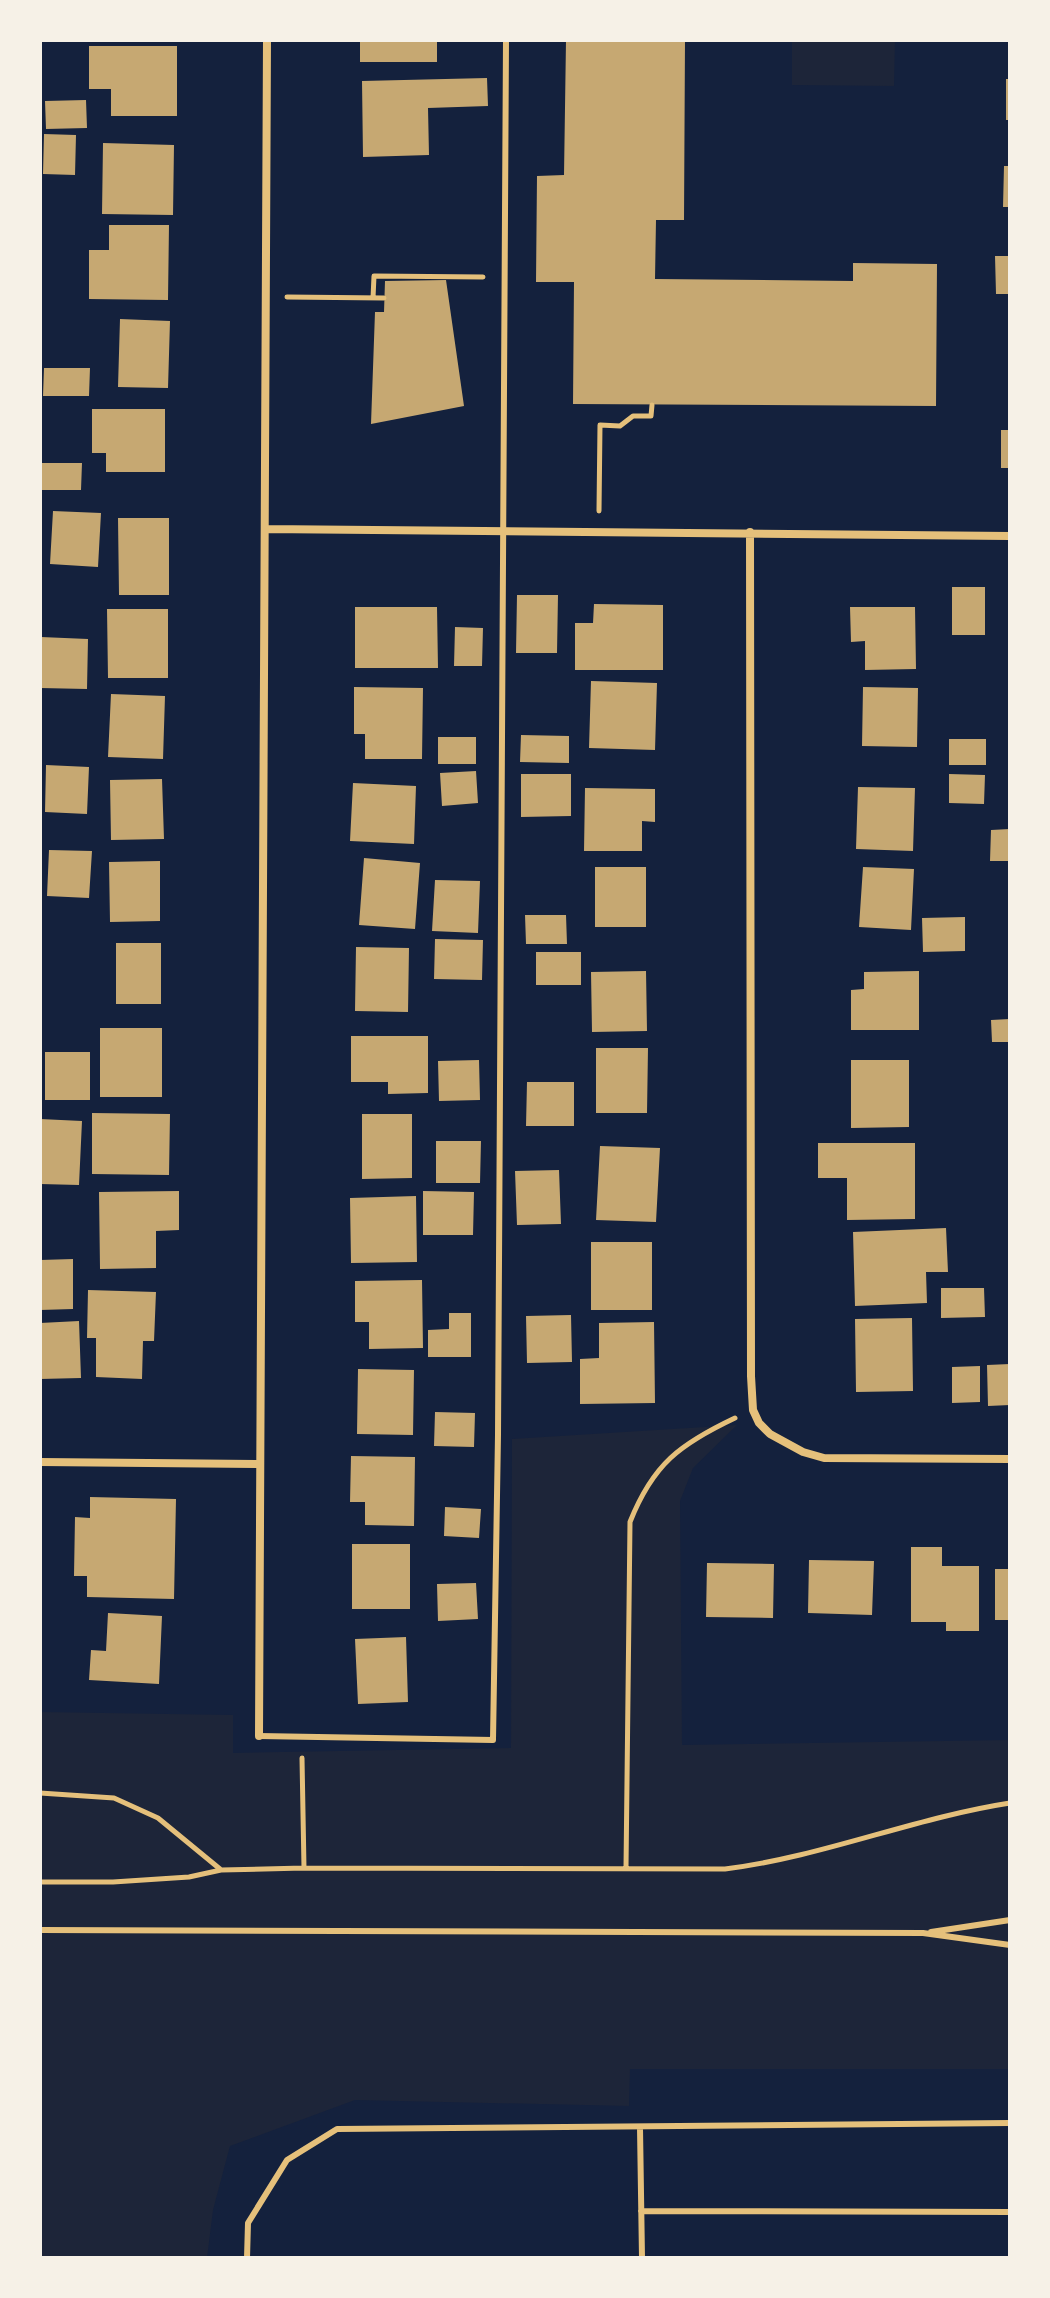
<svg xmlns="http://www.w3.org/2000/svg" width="1050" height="2298" font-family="Cabin,sans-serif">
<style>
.green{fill:#1d2539}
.building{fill:#c6a872}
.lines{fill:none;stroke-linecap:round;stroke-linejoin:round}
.path{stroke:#e5c07b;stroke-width:5}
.service{stroke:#e5c07b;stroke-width:6}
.minor{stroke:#e5c07b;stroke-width:8}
</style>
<rect width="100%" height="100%" fill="#14213d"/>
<path class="green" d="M792 40H895L894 86 792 85Z
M737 1425 693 1468 680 1501 682 1745 1010 1740V2069H630L629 2106 355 2100 230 2146 213 2210 207 2258H40V1712L233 1715V1753L511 1748 512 1439Z"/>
<path class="building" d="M360 40H437V62H360Z
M566 40H685L684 220H656L655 279 853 281V263L937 264 936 406 573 404 574 282H536L537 176 564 175Z
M89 46H177V116H111V89H89Z
M487 78 488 106 428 108 429 155 363 157 362 81Z
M1006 79H1010V120H1006Z
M86 100 87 128 46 129 45 101Z
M44 134 76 135 75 175 43 174Z
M103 143 174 145 173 215 102 214Z
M1004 166H1010V207H1003Z
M109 225H169L168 300 89 299V250H109Z
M995 256H1010V294H996Z
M446 280 464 406 371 424 375 312H384L385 281Z
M120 319 170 321 168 388 118 387Z
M44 368H90L89 396H43Z
M92 409H165V472H106V453H92Z
M1001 430H1010V468H1001Z
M40 463H82L81 490H40Z
M53 511 101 513 98 567 50 564Z
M118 518H169V595H119Z
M952 587H985V635H952Z
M517 595H558L557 653H516Z
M594 604 663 605V670H575V623H593Z
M355 607H437L438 668H355Z
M850 607H915L916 669 865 670V641L851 642Z
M107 609H168V678H108Z
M455 627 483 628 482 666H454Z
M41 637 88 639 87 689 40 688Z
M591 681 657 683 655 750 589 748Z
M354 687 423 688 422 759H365V734H354Z
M863 687 918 688 917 747 862 746Z
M111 694 165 696 163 759 108 757Z
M521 735 569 736V763L520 762Z
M438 737H476V764H438Z
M949 739H986V765H949Z
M46 765 89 767 87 814 45 812Z
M476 771 478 803 442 806 440 773Z
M521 774H571V816L521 817Z
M949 774 985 775 984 804 949 803Z
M162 779 164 839 111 840 110 780Z
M353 783 416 786 414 844 350 841Z
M858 787 915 788 913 851 856 849Z
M585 788 655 789V822L642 821V851H584Z
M1010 829V861H990L991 830Z
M49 850 92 851 89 898 47 896Z
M364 858 420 863 415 929 359 925Z
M160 861V921L110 922 109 862Z
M595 867H646V927H595Z
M863 867 914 869 911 930 859 927Z
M435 880 480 881 478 933 432 931Z
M525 915H566L567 944H526Z
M965 917V951L923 952 922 918Z
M435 939 483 940 482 980 434 979Z
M116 943H161V1004H116Z
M356 947 409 948 408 1012 355 1011Z
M536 952H581V985H536Z
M646 971 647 1031 592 1032 591 972Z
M919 971V1030H851V990L864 989V972Z
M1010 1019V1042H992L991 1020Z
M100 1028H162V1097H100Z
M351 1036H428V1093L388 1094V1082H351Z
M596 1048H648L647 1113H596Z
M45 1052H90V1100H45Z
M479 1060 480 1100 439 1101 438 1061Z
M851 1060H909V1127L851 1128Z
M527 1082H574V1126H526Z
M92 1113 170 1114 169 1175 92 1174Z
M362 1114H412V1178L362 1179Z
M40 1119 82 1121 79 1185 40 1184Z
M436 1141H481L480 1183H436Z
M818 1143H915V1219L847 1220V1178H818Z
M600 1146 660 1148 656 1222 596 1220Z
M559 1170 561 1224 517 1225 515 1171Z
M179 1191V1230L156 1231V1268L100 1269 99 1192Z
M423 1191 474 1192 473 1235H423Z
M416 1196 417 1262 351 1263 350 1198Z
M946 1228 948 1272H926L927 1303 855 1306 853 1232Z
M591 1242H652V1310H591Z
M73 1259V1309L40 1310V1260Z
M422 1280 423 1348 369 1349V1322H355V1281Z
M941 1288H984L985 1317 941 1318Z
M88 1290 156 1292 154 1341H143L142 1379 96 1377V1338H87Z
M449 1313H471V1357H428V1330L449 1329Z
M571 1315 572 1362 527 1363 526 1316Z
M912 1318 913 1391 856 1392 855 1319Z
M79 1321 81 1378 40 1379V1323Z
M654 1322 655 1403 580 1404V1359L599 1358V1323Z
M1010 1364V1405L988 1406 987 1365Z
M980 1366V1402L952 1403V1367Z
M358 1369 414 1370 413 1435 357 1434Z
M435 1412 475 1413 474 1447 434 1446Z
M351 1456 415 1457 414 1526 365 1525V1502H350Z
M90 1497 176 1499 174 1599 87 1597V1576H74L75 1517 90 1518Z
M445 1507 481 1509 479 1538 444 1536Z
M352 1544H410V1609H352Z
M911 1547H942V1566H979V1631H946V1622H911Z
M809 1560 874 1561 872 1615 808 1613Z
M707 1563 774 1564 773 1618 706 1617Z
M995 1569H1010V1620H995Z
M476 1583 478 1619 438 1621 437 1584Z
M108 1613 162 1616 159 1684 89 1680 91 1650 106 1651Z
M406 1637 408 1702 358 1704 355 1639Z"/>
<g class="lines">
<path class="path" d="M287 297 384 298
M373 298 374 276 483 277
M599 511 600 425 620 426 633 416H651L652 405
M302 1758 304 1868
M40 1793 114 1798 158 1818 220 1869
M626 1868 630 1522C653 1464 680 1444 735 1418
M40 1882H113L189 1877 221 1870 304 1868 725 1869C822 1857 913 1818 1010 1803"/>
<path class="service" d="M259 1736 493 1740 498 1435 506 40
M40 1930 923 1933 1010 1945
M931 1932 1010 1920
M640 2128 642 2258
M641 2211 1010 2212
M247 2258 248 2223 287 2160 337 2129 1010 2123"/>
<path class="minor" d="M265 529 1010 536
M750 532 751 1376 753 1410 759 1423 770 1434 803 1452 824 1458 1010 1459
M40 1462 260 1464
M259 1736 267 40"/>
</g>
<rect width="1050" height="2298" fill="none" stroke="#f6f1e7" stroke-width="84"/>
</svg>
